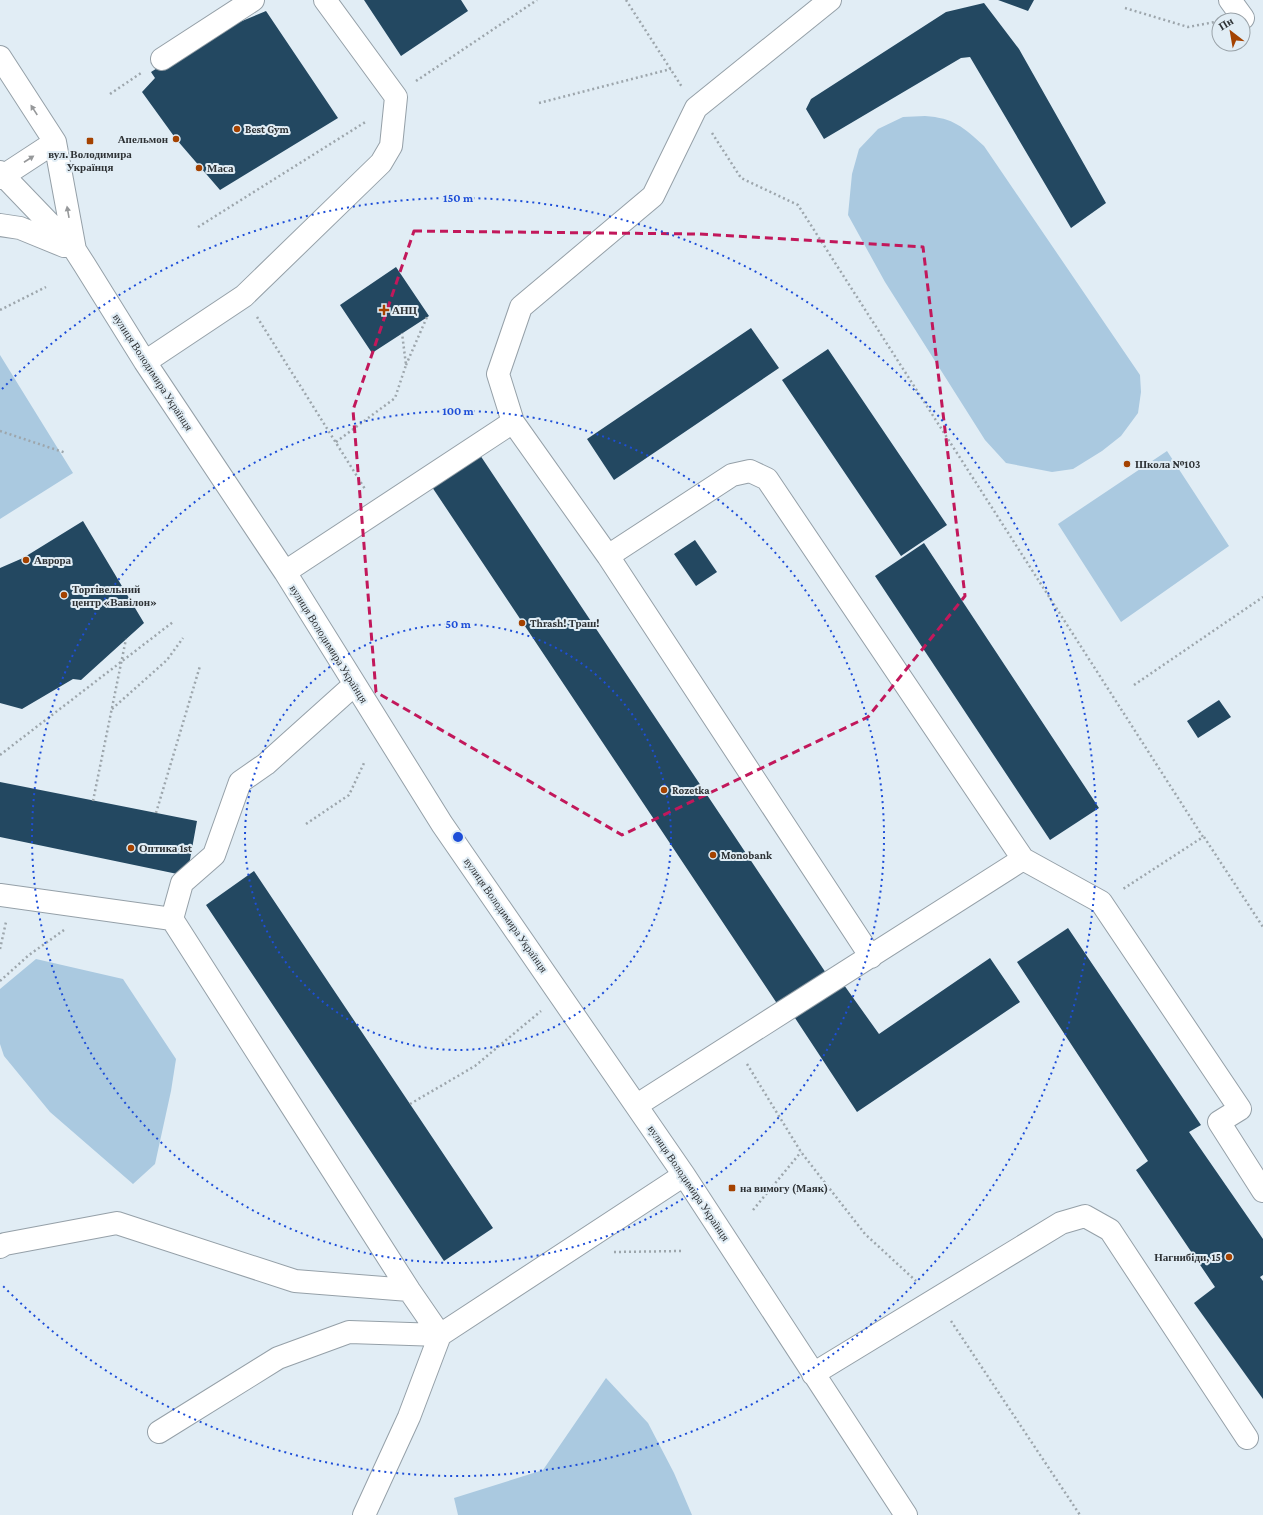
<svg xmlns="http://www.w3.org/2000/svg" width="1263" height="1515" font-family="'Crimson Pro',serif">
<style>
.green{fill:#aac9e0}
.building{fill:#234861}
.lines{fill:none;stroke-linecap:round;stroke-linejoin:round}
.minor-casing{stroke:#95a0a8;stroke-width:24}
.path{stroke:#9da6ac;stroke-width:2.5;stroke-dasharray:2 3;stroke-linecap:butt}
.minor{stroke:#fff;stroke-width:22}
.oneway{fill:#96989a}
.marked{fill:none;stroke:#c2185b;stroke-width:3;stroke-dasharray:8 5;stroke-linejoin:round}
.ring{fill:none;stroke:#1d4ed8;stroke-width:2;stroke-dasharray:2 4}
.poi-dot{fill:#a44200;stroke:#e1edf5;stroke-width:1.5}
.labels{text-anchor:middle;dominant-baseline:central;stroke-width:4;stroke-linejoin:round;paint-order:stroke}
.poi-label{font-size:11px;font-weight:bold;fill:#2e3235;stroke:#e1edf5;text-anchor:start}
.street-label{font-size:11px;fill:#2e3235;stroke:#e1edf5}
.centre{fill:#1d4ed8;stroke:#e1edf5;stroke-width:2}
.ring-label{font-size:12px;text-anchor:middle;font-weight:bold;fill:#1d4ed8;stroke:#e1edf5;stroke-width:4;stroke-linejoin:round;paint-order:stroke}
</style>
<rect width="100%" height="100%" fill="#e1edf5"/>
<path class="green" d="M925 116C954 118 963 127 984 146L1140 375 1141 392 1138 413 1121 436 1102 451 1073 469 1052 472 1006 463 985 440 885 282 848 215 852 174 859 149 878 129 903 117Z
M0 355 73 473 0 519Z
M1167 451 1229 546 1121 622 1058 524Z
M36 959 123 979 176 1059 171 1091 155 1164 133 1184 50 1112 4 1056 0 1044V989Z
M606 1378 648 1423 674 1473 692 1515H458L454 1498 543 1470Z"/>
<path class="building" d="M364 0H461L468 11 401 56Z
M998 0H1034L1028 11Z
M984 3 1019 49 1106 203 1071 228 970 57 961 58 824 139 806 109 811 99 946 12Z
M266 11 338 118 220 190 176 139 142 92 155 78 151 72 213 33Z
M396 267 429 316 372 353 340 305Z
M751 328 779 368 614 480 587 439Z
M828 349 947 525 901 556 782 380Z
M478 452 828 976 780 1008 430 484Z
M83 521 144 623 81 680 73 679 22 709 0 703V568L23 558Z
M695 540 717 572 696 586 674 554Z
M924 543 1099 808 1050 840 875 576Z
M1219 700 1231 717 1198 738 1187 721Z
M0 782 197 821 187 876 0 837Z
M254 871 493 1228 444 1261 206 905Z
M1068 928 1201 1125 1189 1132 1263 1239V1275L1260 1277 1263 1281V1399L1194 1303 1215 1287 1136 1170 1148 1161 1017 962Z
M990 958 1020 1002 857 1112 795 1018 844 985 879 1034Z"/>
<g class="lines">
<g class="minor-casing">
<path id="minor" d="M1230 0 1243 18
M0 57 55 142 75 250
M162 59 253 0
M0 172 75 250 84 264 145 362 285 572 442 824 684 1175 906 1515
M0 178 55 142
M0 225 20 228 64 246
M145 362 244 296 381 163 391 146 396 97 325 0
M513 422 498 374 521 307 653 196 696 108 830 0
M608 556 732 475 750 471 767 479 1023 859
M285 572 513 422 608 556 871 957
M0 895 172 919 182 883 214 855 240 782 266 764 354 685
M172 919 409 1290 440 1335 409 1417 364 1515
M637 1105 1023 859 1101 902 1240 1109 1219 1122 1263 1191
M0 1247 5 1244 117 1223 295 1281 409 1290
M813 1374 1061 1223 1085 1216 1110 1230 1247 1438
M159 1432 278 1358 349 1332 440 1335 684 1175"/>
</g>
<path class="path" d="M626 0 682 87
M1125 8 1188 27 1215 22
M416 81 537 0
M110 94 141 73
M539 103 671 69
M712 133 741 178 798 205 1203 837 1123 889
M198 227 367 121
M0 310 46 287
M257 317 365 489
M406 365 427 317
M0 431 66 453
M336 442 395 398 406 365 402 333
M1134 685 1263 597
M112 709 167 660 183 638
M0 755 173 622
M93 801 126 639
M156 813 200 666
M306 824 349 795 364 763
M1204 837 1263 927
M0 949 6 922
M0 981 29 955 64 930
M747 1064 801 1152 865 1234 916 1281
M410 1104 475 1066 541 1011
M753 1210 801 1152
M614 1252 682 1251
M951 1321 1080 1515"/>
<use href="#minor" class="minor"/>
</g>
<defs><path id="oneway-solid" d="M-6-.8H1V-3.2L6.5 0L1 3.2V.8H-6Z"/></defs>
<g class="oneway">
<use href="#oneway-solid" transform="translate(34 110) rotate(-123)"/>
<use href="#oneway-solid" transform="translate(29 159) rotate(-33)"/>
<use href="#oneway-solid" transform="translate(68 212) rotate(-100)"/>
</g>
<path class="marked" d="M414 231 698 234 923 247 965 596 868 717 622 835 376 692 353 410Z"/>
<g class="ring">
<circle cx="458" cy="837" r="213"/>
<circle cx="458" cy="837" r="426"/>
<path d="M2 389A639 639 0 1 1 2 1285"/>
</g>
<g class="poi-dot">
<circle cx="237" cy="129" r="4"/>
<circle cx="176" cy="139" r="4"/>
<rect x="86" y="137" width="8" height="8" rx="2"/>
<circle cx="199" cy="168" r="4"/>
<path d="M382 304h4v4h4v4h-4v4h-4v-4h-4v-4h4z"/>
<circle cx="1127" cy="464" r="4"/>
<circle cx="26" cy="560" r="4"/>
<circle cx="64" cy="595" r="4"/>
<circle cx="522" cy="623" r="4"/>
<circle cx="664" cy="790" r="4"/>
<circle cx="131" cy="848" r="4"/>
<circle cx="713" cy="855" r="4"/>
<rect x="728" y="1184" width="8" height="8" rx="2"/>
<circle cx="1229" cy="1257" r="4"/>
</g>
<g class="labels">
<g class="poi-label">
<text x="245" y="129">Best Gym</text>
<text x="168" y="139" text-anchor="end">Апельмон</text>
<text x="90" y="154" text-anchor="middle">вул. Володимира<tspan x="90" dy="13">Українця</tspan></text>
<text x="207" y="168">Маса</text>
<text x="392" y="310">АНЦ</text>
<text x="1135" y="464">Школа №103</text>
<text x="34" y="560">Аврора</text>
<text x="72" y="589">Торгівельний<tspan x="72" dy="13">центр «Вавілон»</tspan></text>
<text x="530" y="623">Thrash! Траш!</text>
<text x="672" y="790">Rozetka</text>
<text x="139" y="848">Оптика 1st</text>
<text x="721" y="855">Monobank</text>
<text x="740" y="1188">на вимогу (Маяк)</text>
<text x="1221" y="1257" text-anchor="end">Нагнибіди, 15</text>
</g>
<g class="street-label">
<text transform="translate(153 372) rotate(57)">вулиця Володимира Українця</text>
<text transform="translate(329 644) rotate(58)">вулиця Володимира Українця</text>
<text transform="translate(506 915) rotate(55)">вулиця Володимира Українця</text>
<text transform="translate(689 1183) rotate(56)">вулиця Володимира Українця</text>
</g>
</g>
<circle cx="458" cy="837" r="6" class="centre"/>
<g class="ring-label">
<text x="458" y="202">150 m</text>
<text x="458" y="415">100 m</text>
<text x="458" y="628">50 m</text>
</g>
<g transform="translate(1231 32) rotate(329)"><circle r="19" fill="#e1edf5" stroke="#99a2a8"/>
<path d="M0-3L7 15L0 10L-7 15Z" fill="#a44200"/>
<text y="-6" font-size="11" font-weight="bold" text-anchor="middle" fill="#2e3235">Пн</text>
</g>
</svg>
